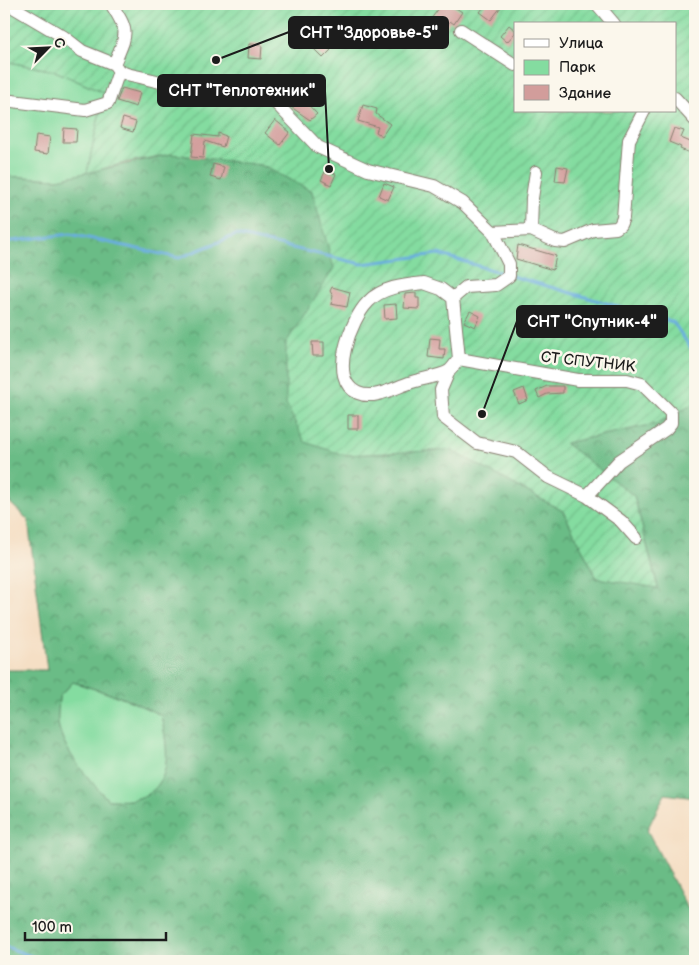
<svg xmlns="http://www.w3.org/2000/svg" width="699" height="965" font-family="'Balsamiq Sans',sans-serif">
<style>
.green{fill:#84dca0;stroke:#507c5e}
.forest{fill:url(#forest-crowns);stroke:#446c51;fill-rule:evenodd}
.garden{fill:url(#garden-furrows);stroke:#507c5e;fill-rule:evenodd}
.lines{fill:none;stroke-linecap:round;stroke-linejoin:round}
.stream{stroke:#69addf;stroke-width:3}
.building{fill:#d29d9b}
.minor-casing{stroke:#887e70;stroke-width:14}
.minor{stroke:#fff;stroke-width:12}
.labels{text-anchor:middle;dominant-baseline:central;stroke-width:5;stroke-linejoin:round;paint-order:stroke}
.street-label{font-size:15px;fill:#1c1c1c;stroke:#fbf7ec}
.leader{fill:none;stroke:#1c1c1c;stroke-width:2}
.callout-dot{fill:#1c1c1c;stroke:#fbf7ec;stroke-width:2}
.callout{fill:#1c1c1c;stroke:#1c1c1c;stroke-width:2}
.callout-label{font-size:16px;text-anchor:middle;font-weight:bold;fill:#fff}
</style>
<defs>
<pattern id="forest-crowns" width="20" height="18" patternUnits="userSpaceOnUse" patternTransform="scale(1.25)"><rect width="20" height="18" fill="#6bbc86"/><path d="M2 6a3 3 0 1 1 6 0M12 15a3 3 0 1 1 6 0" fill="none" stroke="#57986d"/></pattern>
<pattern id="garden-furrows" width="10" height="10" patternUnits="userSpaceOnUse" patternTransform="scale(1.25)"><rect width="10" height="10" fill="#84dca0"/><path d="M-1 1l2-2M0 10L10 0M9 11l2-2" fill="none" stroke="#71bc89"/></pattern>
</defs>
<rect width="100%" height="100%" fill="#fbf7ec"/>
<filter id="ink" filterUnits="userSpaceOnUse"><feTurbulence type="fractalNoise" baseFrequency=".02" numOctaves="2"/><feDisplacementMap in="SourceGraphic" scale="10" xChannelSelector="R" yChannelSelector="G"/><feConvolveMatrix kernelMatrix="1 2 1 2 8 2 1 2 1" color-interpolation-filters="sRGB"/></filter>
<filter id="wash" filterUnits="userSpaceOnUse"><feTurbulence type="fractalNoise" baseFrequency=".0096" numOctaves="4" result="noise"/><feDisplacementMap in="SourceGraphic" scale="20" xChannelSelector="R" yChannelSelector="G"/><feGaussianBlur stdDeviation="1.12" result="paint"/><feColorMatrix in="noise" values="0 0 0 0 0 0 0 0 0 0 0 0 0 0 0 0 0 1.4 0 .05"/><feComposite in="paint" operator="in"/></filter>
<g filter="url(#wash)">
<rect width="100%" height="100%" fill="#f5dfc5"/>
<path class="green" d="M4 61 55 71 104 93 87 173 58 179 4 176Z
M73 682 126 699 161 715C168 748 176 791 131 800 124 801 115 800 108 800 89 779 64 753 58 724 57 716 58 705 59 697Z"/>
<path class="forest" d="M171 154 261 165 312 191 335 268 286 343 344 455 451 450 563 511 597 578 658 587 634 496 564 443 655 424 695 403V798L665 794 647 830 688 909H695V961H4V670H47L28 520 4 497V176L58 179ZM73 682 126 699 161 715C168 748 176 791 131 800 124 801 115 800 108 800 89 779 64 753 58 724 57 716 59 706 59 697Z"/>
<path class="garden" d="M4 4H695V403L655 424 565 443 634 496 658 588 597 578 563 511 451 450 344 455 305 442 286 404V343L334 268 312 191 261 165 171 154 128 162 87 173 104 93 55 71 4 61ZM515 24H675V111H515Z"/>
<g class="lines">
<path class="stream" d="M4 242 70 234 179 258 236 235 362 264 438 254 506 274
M512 276 673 322 695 354
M4 946 44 961
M203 961 210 959 216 961"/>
</g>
<g id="blocks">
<path class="building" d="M442 4H450L462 12 454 24 450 21 437 41 420 29 425 21 428 23Z
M486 4H496L501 7 491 20 480 12Z
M308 20 318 29 314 33 331 50 323 58 312 47 314 46 297 31Z
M509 25 515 30V33L507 42 500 36Z
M249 44 262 45 261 59 248 58Z
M122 88 140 93 136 107 117 101Z
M301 97 317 114 310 120 291 107Z
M363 105 377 109 376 114 390 124 382 136 376 132 378 127 358 121Z
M123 118 136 122 133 132 120 128Z
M275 120 290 132 280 145 265 133Z
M64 128 77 129 76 142H63Z
M674 128 684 131 681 138 695 144 690 153 680 149 681 147 669 142Z
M218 133 226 136 223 147 205 141 203 158 191 157 194 134 218 137Z
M36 135 50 137 48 154 34 152Z
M213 164 224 167 221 180 210 177Z
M557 166 568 168 565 182 555 181Z
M326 170 336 174 331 185 321 180Z
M384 183 394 187 388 200 379 196Z
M518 245 556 256 553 270 516 259Z
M332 287 350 292 347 307 331 304 333 296 330 291Z
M416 293V298H419V309L404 308 405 294Z
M396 304 397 318 385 319 384 305Z
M470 311 480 316 475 327 464 322Z
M430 338 440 339 439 349H445L444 359 428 357Z
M312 342H324V356H313Z
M547 386H563V393L547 394 539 398 536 391Z
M524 388 528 400 519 404 514 392Z
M348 415H358V429H348Z"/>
</g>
</g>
<g filter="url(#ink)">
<use href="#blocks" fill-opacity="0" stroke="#887e70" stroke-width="1"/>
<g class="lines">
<g class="minor-casing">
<path id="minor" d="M8 4 64 37 82 51 114 64 119 71 127 74C174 85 224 99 272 99L318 147 368 170 434 186 463 203 493 232 509 264V276L496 285 466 287 453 298
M111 4C130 33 127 33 114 64
M597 4 614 24
M461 30 515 65
M675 98 695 120
M4 100 85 110 108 103 119 71
M531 230 555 241 565 242 593 230 616 228 620 225 623 218 629 140 644 111
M493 232 531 230 532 198 536 172
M424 283 441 289 453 298 459 359C456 362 453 368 449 371 442 376 419 379 409 383 394 388 374 400 358 393 327 380 351 319 368 302 382 287 405 285 424 283Z
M459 359 578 380H627L642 384 671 413V423L666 429 619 461 587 496
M449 371 441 390 443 417 477 443 516 452 548 477 587 496 621 521 636 538"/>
</g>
<use href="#minor" class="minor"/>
</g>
</g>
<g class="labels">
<g class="street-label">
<text transform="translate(588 362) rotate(6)">СТ СПУТНИК</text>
</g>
</g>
<path class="leader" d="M216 60L289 32M329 169L325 91M482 414L517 321"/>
<g class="callout-dot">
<circle cx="216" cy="60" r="5"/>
<circle cx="329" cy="169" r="5"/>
<circle cx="482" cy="414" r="5"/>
</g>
<g class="callout">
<rect x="289" y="17" width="159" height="31" rx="5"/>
<rect x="158" y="75" width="167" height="31" rx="5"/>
<rect x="517" y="306" width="150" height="31" rx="5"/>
</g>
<g class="callout-label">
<text x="369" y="38">СНТ "Здоровье-5"</text>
<text x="242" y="96">СНТ "Теплотехник"</text>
<text x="592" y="327">СНТ "Спутник-4"</text>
</g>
<rect width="699" height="965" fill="none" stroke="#fbf7ec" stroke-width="20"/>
<rect x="514" y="22" width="162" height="90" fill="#fbf7ec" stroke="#a29f99"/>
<rect x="524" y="39" width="25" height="8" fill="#ffffff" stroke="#a29f99"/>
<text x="559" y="48" font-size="15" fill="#1c1c1c">Улица</text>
<rect x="524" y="60" width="25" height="15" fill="#84dca0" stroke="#a29f99"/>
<text x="559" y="72" font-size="15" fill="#1c1c1c">Парк</text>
<rect x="524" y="85" width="25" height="15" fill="#d29d9b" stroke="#a29f99"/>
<text x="559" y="98" font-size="15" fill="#1c1c1c">Здание</text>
<g transform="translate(48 48) rotate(66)" stroke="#fbf7ec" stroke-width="4" paint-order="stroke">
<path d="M0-4L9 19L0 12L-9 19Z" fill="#1c1c1c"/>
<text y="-8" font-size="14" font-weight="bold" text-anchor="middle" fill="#1c1c1c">С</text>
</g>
<path d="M25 932v8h141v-8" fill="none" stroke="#1c1c1c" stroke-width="2.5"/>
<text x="32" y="932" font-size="15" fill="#1c1c1c" stroke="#fbf7ec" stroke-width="4" paint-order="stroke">100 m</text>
</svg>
